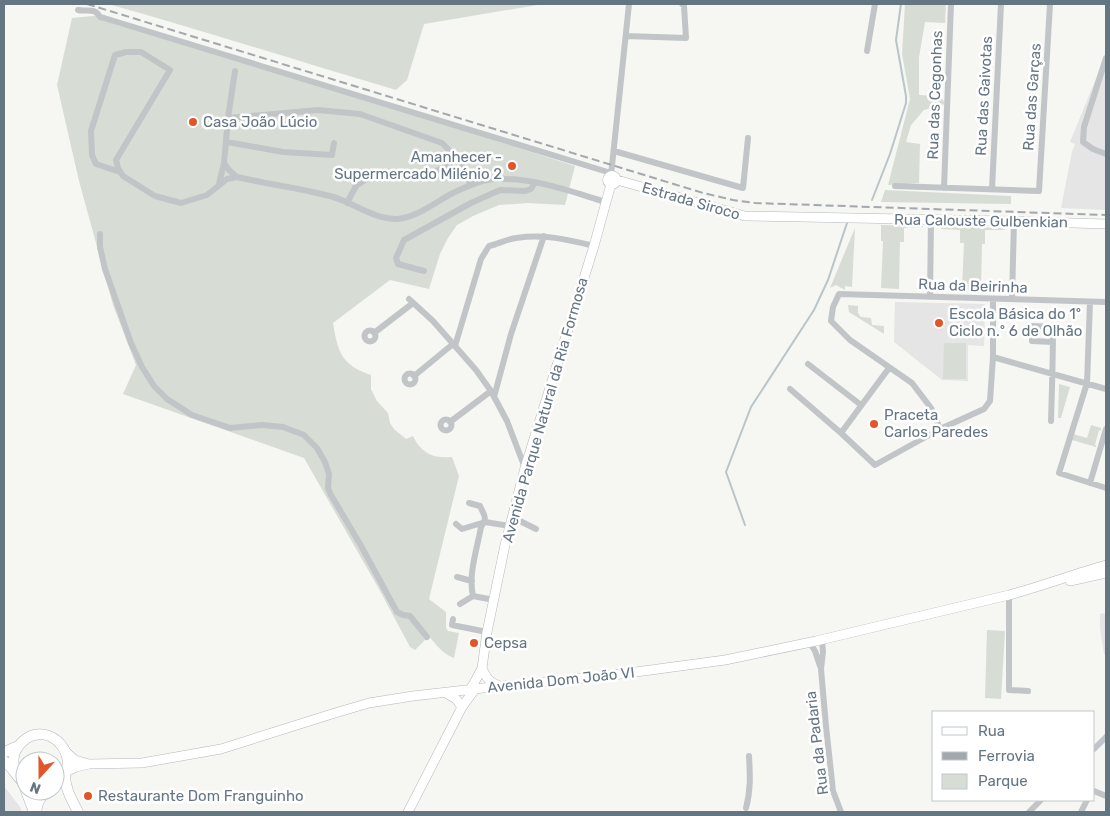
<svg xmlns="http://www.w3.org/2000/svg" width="1110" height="816" font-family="Rubik,sans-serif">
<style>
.built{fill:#e4e5e4}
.green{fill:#d7ddd4}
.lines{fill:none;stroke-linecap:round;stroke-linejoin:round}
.stream{stroke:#b9c5c9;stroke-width:2}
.secondary-casing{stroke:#b3b9bd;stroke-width:10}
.primary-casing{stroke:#b4b9bc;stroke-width:11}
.street{stroke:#c1c5c8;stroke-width:6}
.secondary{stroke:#fff;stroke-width:9}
.primary{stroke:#fff;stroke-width:10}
.rail{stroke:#a2a8ad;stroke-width:2;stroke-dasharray:8 4;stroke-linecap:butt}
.poi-dot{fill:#e05628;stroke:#fff;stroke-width:2}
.labels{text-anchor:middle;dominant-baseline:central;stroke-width:5;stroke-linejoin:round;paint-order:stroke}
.street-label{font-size:15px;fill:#657683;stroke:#fff}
.poi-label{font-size:15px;fill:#657683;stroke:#fff;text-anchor:start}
</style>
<rect width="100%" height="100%" fill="#f6f6f3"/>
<path class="built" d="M1106 54V210L1061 208 1072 152 1075 144 1070 142Z
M895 302 985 304 984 346 968 345V381L942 380 894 342Z
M1106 613V655L1104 654 1100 628V614Z
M4 786 20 807 22 812H4Z"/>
<path class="green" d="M108 4H543L424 24 407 80 396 90C300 62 205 31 108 4Z
M905 4H946L945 23 925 22 919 57V95L941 96 945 104 924 110 911 125 906 142 920 144 919 183 888 185 910 99 902 54Z
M103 15 575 166 565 205 528 203 499 205 473 216 457 225 448 238 440 254 429 289 390 280 333 323C338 352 341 365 371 375V389L377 401 388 413 390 423 394 429 406 439 413 436C421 453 433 459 452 457L459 476 429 599 446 612V628L448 631 459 633 454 658C443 654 437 646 429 636L415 650 410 647 379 589 304 458 123 394 136 365 113 305 79 181 57 85 72 18Z
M885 190 1011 196V204L881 202Z
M881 225 923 226V227L904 228V242H900L899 289 881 288 883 241H881Z
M941 226 1005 228V230H985V244H982L981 291 962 290 964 243H960V230L941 229Z
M855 228 852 287 845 286V290L836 285 830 288Z
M848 305 858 306V313L861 317 871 318 872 325 884 326V334L849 312Z
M944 343H966V379H943Z
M1059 384 1070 387 1061 418H1058Z
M1091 425 1101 428V431L1099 430 1095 445H1096V447L1072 440 1073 434 1087 438Z
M987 630 1005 631 1001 699 985 698Z"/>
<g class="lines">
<path class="stream" d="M872 200 890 154 906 103V96L896 40 901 4
M745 525 726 472 751 407 814 310 828 280 847 223"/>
<g class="secondary-casing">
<path id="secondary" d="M607.5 180a4.5 4.5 0 1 1 9 0a4.5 4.5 0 1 1-9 0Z
M617 180 745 216 1008 221 1106 224
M1070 581 1106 573
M482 668C486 678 490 683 500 686
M469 690 473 685 482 668 487 632 505 545 510 526 525 468 594 246 611 184
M446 693 456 699 462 707
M66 752 75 760 89 764
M66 772 76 767 89 764 142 763 221 749 335 713 369 703 413 696 483 688 606 676 725 660 816 641 1009 595C1042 586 1074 574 1106 565
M408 812 462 707 475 689"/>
</g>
<g class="primary-casing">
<path id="primary" d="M4 752 18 746
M4 761C13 767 16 777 25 784
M15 771C12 760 13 751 22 742 49 716 88 761 55 785
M65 775C65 789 72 800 78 812
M26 791 34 812
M36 812 38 803 45 791"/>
</g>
<path class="street" d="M78 10C86 12 95 7 100 17L104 18 611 173
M626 36 686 38 684 6 682 4
M867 51 875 4
M1106 58 1084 127 1083 142 1093 149 1106 154
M235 71 228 118 224 163 229 170 237 177
M228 118 318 110 360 114 442 143 461 162 471 185
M227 142 283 152 332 155 334 143
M614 151 743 188 748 138
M120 172 96 164 92 155 91 131 115 55 126 52H141L170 70 116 160 118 168 123 176 155 196 181 203 207 195 227 179 237 177C267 184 299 188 330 196 353 202 372 219 397 219 417 218 438 200 455 192 466 187 476 182 487 180 492 179 498 179 503 179 538 179 572 192 606 202
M611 175 629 4
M219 184 224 163
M895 186 1039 191 1050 4
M944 188 951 4
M992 189 1001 4
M347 203 356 186 368 178 381 174 424 177 445 167 457 158
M100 234V247L105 269 131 343 142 367 154 386 167 399 192 415 230 428 262 425 283 427 304 435 317 448 325 462 329 474 328 488 331 495 360 544 397 612 403 615 410 616 427 637
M424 271 398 264 396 258 404 240 471 203 500 190 525 191 531 189 535 182
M930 297 931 220
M409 299 433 321 476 370 491 391 507 421 525 468
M1012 299 1014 221
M1090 302 1087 383 1059 473 1106 488
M364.5 336a5.5 5.5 0 1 1 11 0a5.5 5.5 0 1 1-11 0Z
M374 333 413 303
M455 346 481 259 489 246C498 244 507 239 516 238 544 234 566 239 594 246
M993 357 1106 389
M808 364 861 405
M404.5 379a5.5 5.5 0 1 1 11 0a5.5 5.5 0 1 1-11 0Z
M414 376 453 344
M790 389 841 433 875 465 940 429 984 409 990 401 993 357V299
M494 397 511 334 544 236
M440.5 425a5.5 5.5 0 1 1 11 0a5.5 5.5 0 1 1-11 0Z
M1051 421C1052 389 1053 358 1053 327L1032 326V341L1053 342
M450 422 491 391
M940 429 931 408 912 383 850 340 831 321 833 307 839 294 1106 302
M841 433 889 368
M1090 483 1106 429
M469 503 480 506C484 515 488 518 481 527 477 549 468 575 473 596L494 600
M512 517 536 529
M456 524 462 529 485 522 510 526
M457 577 472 581
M1009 595V690L1028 691
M460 604 473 596
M453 619 452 625 487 632
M822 640 823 652 821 669 826 726 833 791 841 812
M810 643 815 651 820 666
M1094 749 1106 737
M1094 791 1106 796
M746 808C751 790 750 774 749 756
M1029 812 1041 800
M1081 812 1087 800"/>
<use href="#secondary" class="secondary"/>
<use href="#primary" class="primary"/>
<path class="rail" d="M87 4 703 193 733 200 755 203 1106 215"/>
</g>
<g class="poi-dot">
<circle cx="193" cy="122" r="5"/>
<circle cx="512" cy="166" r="5"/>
<circle cx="939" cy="323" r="5"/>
<circle cx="874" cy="424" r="5"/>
<circle cx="474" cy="643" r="5"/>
<circle cx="88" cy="796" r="5"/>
</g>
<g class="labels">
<g class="street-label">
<text transform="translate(935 95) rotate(-88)">Rua das Cegonhas</text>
<text transform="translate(984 96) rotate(-87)">Rua das Gaivotas</text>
<text transform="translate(1032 97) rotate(-86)">Rua das Garças</text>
<text transform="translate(691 201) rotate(16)">Estrada Siroco</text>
<text transform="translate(981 221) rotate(1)">Rua Calouste Gulbenkian</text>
<text transform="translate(973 286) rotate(2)">Rua da Beirinha</text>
<text transform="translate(545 410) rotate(-74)">Avenida Parque Natural da Ria Formosa</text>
<text transform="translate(561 680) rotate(-6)">Avenida Dom João VI</text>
<text transform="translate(817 743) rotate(-97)">Rua da Padaria</text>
</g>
<g class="poi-label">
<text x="203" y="122">Casa João Lúcio</text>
<text x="502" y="157" text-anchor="end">Amanhecer -<tspan x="502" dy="17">Supermercado Milénio 2</tspan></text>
<text x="949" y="314">Escola Básica do 1º<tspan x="949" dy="17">Ciclo n.º 6 de Olhão</tspan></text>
<text x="884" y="415">Praceta<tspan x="884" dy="17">Carlos Paredes</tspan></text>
<text x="484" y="643">Cepsa</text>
<text x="98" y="796">Restaurante Dom Franguinho</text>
</g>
</g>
<rect width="1110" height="816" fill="none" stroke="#657683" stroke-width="10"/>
<rect x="932" y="711" width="162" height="90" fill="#ffffff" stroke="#c1c8cd"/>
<rect x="942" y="727" width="25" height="8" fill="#ffffff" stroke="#c1c8cd"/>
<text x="978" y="736" font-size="15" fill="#657683">Rua</text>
<rect x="942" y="752" width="25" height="8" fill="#a2a8ad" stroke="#c1c8cd"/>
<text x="978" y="761" font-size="15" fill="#657683">Ferrovia</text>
<rect x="942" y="774" width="25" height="15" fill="#d7ddd4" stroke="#c1c8cd"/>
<text x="978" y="786" font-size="15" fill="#657683">Parque</text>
<g transform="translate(40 776) rotate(201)"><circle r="24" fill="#ffffff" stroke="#c1c8cd"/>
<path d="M0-4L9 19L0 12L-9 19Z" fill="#e05628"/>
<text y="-8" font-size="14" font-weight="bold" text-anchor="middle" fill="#657683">N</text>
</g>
</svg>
